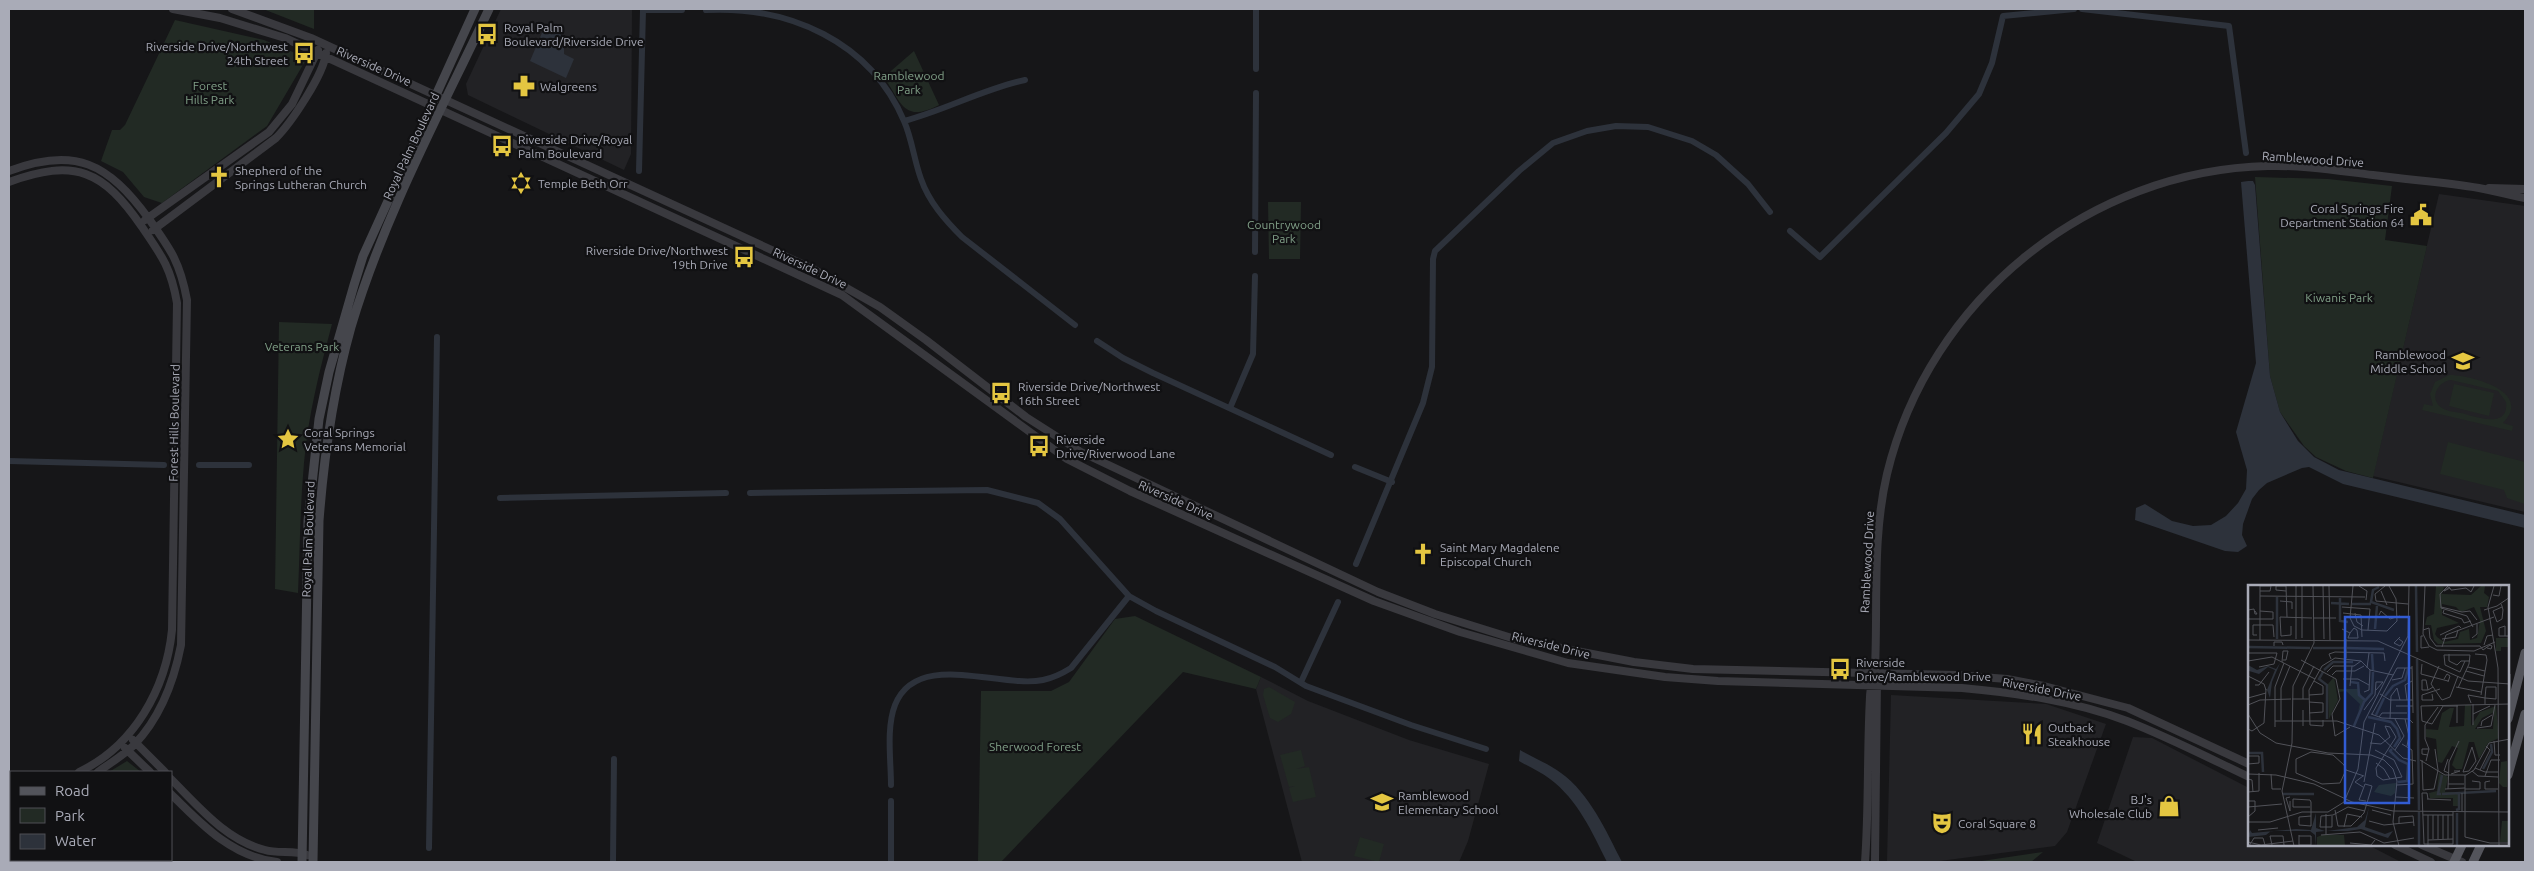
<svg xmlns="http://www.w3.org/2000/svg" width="2534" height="871" font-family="Ubuntu,sans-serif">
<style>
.built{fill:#222225}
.green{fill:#222a24;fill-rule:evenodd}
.water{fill:#2d323b}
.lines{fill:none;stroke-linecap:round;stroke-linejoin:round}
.canal{stroke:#2d323b;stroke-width:6}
.tertiary{stroke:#39393e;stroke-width:8}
.secondary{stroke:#45464c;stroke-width:9}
.primary{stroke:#53545b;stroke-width:9}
.labels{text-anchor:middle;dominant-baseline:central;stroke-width:4.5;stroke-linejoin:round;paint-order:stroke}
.poi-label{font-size:12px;fill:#a9abb7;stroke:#111113;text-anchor:start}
.street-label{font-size:12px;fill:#a9abb7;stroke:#111113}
.park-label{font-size:12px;fill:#81a088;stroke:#111113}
.inset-river{fill:none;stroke:#2d323b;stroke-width:2.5}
.inset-road{fill:none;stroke:#515258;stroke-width:1}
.view{fill:#325cd3;fill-opacity:0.15;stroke:#325cd3;stroke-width:2.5}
.inset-edge{fill:none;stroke:#a9abb7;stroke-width:2.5}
</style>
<rect width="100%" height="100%" fill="#161618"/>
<path class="built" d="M501 9H632L631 154 624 170 468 95 466 84Z
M2439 194 2525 206V512L2373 476Z
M1261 677 1308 701 1409 740 1489 764 1468 841 1459 862H1302L1256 689Z
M1891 695 2046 704 2106 724 2067 832 2055 846 1932 862H1887Z
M2133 737 2152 738 2249 788V845H2368L2401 862H2137L2097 843Z"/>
<path class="green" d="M263 9H314V29Z
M175 20 264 40 307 58 267 126 162 203 144 197 123 172 101 161 112 130H120L125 125Z
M914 51 939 105C904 123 902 104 884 77Z
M2255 177 2328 179 2392 186 2385 240 2427 246 2373 478 2346 471 2316 457 2304 446 2280 412 2270 376Z
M1268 202H1301L1300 259H1269Z
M279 322 332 324C320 369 308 415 304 463 300 506 300 549 298 593L275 589Z
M2449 375C2470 375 2534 391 2503 423L2513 426 2512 431 2422 410 2424 404 2433 406 2430 394 2435 382ZM2451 380 2498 391 2506 402C2509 428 2479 418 2465 414 2458 412 2448 412 2442 408 2428 399 2438 381 2451 380Z
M2454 384 2494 393 2489 416 2449 406Z
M2448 442 2525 462V504L2507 498 2504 490 2440 474Z
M1135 616 1261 677 1256 689 1183 672 1001 862H978L981 691H1051L1069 682 1115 619Z
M1269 687 1295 702 1291 714 1278 722 1270 718 1263 695 1264 689Z
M1301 750 1305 766 1296 769 1309 767 1316 797 1293 802 1289 788 1295 786 1289 787 1280 755Z
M127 761 141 772H109Z
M1360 837 1384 844 1379 862 1354 856Z
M2043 852 2031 862H1975Z"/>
<path class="water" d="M544 28 564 36V54L574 59 566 78 530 61Z
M2248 181H2253L2255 185 2270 376 2280 412 2298 441 2314 457 2339 470 2525 515V528L2343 484 2309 467 2302 468 2267 483 2259 490 2252 499 2243 524 2242 535 2247 546 2238 552 2225 551 2135 520 2136 508 2145 504 2172 521 2193 526 2211 525 2226 516 2238 503 2246 489 2247 470 2236 432 2256 363 2241 182Z
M1520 750C1534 758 1549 764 1561 773 1590 794 1606 831 1622 862H1607C1592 832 1578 800 1550 779 1541 772 1529 767 1519 761Z"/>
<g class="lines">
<path class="canal" d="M2082 9 2229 26 2246 153
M706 10C789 6 870 41 904 121 912 139 914 160 921 179 929 202 945 220 962 237L1075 325
M1256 69V9
M904 121C946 110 983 89 1025 80
M639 171 643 10H682
M1790 231 1820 257 1946 133 1979 94 1992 63 2003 16 2074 9
M1255 252 1256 93
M1097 341 1123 358 1153 373 1331 455
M1230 408 1253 354 1255 276
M9 461 164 465
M199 465H249
M1355 467 1392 482
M750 493 987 490 1038 503 1060 519 1129 596 1156 611 1275 667 1306 686 1411 725 1486 749
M500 498 726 493
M1356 564 1423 403 1432 367 1433 259 1435 251 1519 171 1553 143 1587 131 1616 126 1648 127 1692 141 1716 155 1748 184 1770 212
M1301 682 1338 602
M891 785C891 761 886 728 895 705 917 649 1001 689 1043 680 1053 678 1063 673 1071 668L1129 596
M429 848 437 337
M65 862V860
M613 862 614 759
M891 862V801"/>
<path class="tertiary" d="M173 9 220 18 285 38 842 295 1067 459 1130 491 1374 601 1460 632 1568 663 1665 677 1718 681 1962 688C2017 693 2075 701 2127 721 2168 737 2209 758 2249 777
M232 9 311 38 813 269 880 307 926 340 1026 417 1081 452 1378 592 1435 614 1515 639 1634 662 1693 669 1956 675 2007 679 2044 686 2128 708 2249 764
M9 171C75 146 108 163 149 219 171 250 180 262 187 300L181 645C174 681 160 718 134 745 124 755 110 763 98 772
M9 182C75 158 103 170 142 227 162 256 171 268 177 303L172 630C166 689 134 746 79 772
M2489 188 2525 189
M145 220 269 132 292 104 318 50
M153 230 276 138C291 123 324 74 326 53
M133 740 165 772
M125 748 150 772
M171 779C199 807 226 840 265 850 278 854 294 850 307 855
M9 790H11
M171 794C201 824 232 857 277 862
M9 799 11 800
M2395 845 2431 862
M2422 845 2462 862
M1865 862C1869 807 1867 752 1870 697 1870 687 1874 678 1875 668 1878 603 1872 538 1887 474 1929 299 2089 170 2268 166 2303 165 2339 171 2373 175 2409 180 2444 182 2479 188 2495 191 2510 195 2525 198
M1875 862 1877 680"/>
<path class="secondary" d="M302 862 308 521 319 419 329 372 354 285 363 256 475 9
M313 862 319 521C324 455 333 391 351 327 384 216 440 113 489 9"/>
<path class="primary" d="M2508 719 2525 653
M2508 775 2525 714
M2454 862 2462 845
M2473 862 2481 845"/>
</g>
<defs>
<g id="bus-bare" transform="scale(1.725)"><path d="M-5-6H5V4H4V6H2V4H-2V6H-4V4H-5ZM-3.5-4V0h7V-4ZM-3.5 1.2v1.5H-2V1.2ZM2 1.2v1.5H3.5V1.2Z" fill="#e4c641" stroke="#111113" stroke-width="2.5" paint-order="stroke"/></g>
<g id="pharmacy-bare" transform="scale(1.725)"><path d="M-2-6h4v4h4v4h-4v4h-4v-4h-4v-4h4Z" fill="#e4c641" stroke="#111113" stroke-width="2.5" paint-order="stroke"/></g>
<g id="church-bare" transform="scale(1.725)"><path d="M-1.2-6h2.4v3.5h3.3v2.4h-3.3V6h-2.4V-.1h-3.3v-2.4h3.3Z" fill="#e4c641" stroke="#111113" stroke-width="2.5" paint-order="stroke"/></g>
<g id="synagogue-bare" transform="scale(1.725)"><path d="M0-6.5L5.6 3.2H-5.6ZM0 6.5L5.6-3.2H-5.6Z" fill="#e4c641" stroke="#111113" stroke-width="2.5" paint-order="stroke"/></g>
<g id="civic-bare" transform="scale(1.725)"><path d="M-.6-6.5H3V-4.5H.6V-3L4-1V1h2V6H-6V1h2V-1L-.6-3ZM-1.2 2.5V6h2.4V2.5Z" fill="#e4c641" stroke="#111113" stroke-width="2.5" paint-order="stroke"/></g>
<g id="school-bare" transform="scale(1.725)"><path d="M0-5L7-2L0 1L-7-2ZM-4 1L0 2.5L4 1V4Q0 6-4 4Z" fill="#e4c641" stroke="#111113" stroke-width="2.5" paint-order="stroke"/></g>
<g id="sight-bare" transform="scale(1.725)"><path d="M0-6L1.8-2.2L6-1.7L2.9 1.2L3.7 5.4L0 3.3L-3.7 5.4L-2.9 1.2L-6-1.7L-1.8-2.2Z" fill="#e4c641" stroke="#111113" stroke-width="2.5" paint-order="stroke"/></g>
<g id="restaurant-bare" transform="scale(1.725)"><path d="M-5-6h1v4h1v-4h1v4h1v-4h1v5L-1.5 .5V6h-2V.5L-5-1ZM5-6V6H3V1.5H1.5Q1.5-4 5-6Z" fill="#e4c641" stroke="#111113" stroke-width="2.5" paint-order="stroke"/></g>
<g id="shop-bare" transform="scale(1.725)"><path d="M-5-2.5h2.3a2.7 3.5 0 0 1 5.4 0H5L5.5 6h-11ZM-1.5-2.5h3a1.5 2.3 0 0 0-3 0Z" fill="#e4c641" stroke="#111113" stroke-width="2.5" paint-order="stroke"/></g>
<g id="theatre-bare" transform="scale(1.725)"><path d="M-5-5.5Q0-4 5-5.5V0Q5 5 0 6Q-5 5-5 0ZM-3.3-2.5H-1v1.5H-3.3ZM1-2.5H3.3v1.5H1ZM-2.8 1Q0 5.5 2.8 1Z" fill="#e4c641" stroke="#111113" stroke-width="2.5" paint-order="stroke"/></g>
</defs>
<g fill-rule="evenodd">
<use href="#bus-bare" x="487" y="34"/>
<use href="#bus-bare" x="304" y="53"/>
<use href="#pharmacy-bare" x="524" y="86"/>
<use href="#bus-bare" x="502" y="146"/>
<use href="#church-bare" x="219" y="177"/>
<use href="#synagogue-bare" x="521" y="183"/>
<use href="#civic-bare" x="2421" y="215"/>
<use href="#bus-bare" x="744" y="257"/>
<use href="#school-bare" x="2463" y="361"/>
<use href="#bus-bare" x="1001" y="393"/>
<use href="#sight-bare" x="288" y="439"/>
<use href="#bus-bare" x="1039" y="446"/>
<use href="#church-bare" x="1423" y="554"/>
<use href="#bus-bare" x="1840" y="669"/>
<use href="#restaurant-bare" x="2032" y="734"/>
<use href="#school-bare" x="1382" y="802"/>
<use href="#shop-bare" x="2169" y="806"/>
<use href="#theatre-bare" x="1942" y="823"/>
</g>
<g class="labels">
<g class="poi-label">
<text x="504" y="27">Royal Palm<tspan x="504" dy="14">Boulevard/Riverside Drive</tspan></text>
<text x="288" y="46" text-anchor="end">Riverside Drive/Northwest<tspan x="288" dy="14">24th Street</tspan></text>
<text x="540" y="86">Walgreens</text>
<text x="518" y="139">Riverside Drive/Royal<tspan x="518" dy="14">Palm Boulevard</tspan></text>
<text x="235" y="170">Shepherd of the<tspan x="235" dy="14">Springs Lutheran Church</tspan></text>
<text x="538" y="183">Temple Beth Orr</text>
<text x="2404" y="208" text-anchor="end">Coral Springs Fire<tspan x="2404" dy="14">Department Station 64</tspan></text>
<text x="728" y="250" text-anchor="end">Riverside Drive/Northwest<tspan x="728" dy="14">19th Drive</tspan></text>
<text x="2446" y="354" text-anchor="end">Ramblewood<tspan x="2446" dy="14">Middle School</tspan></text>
<text x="1018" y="386">Riverside Drive/Northwest<tspan x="1018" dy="14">16th Street</tspan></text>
<text x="304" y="432">Coral Springs<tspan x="304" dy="14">Veterans Memorial</tspan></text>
<text x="1056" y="439">Riverside<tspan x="1056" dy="14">Drive/Riverwood Lane</tspan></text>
<text x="1440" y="547">Saint Mary Magdalene<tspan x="1440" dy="14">Episcopal Church</tspan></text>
<text x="1856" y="662">Riverside<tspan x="1856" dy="14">Drive/Ramblewood Drive</tspan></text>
<text x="2048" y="727">Outback<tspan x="2048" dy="14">Steakhouse</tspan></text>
<text x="1398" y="795">Ramblewood<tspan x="1398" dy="14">Elementary School</tspan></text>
<text x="2152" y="799" text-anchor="end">BJ's<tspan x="2152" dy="14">Wholesale Club</tspan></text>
<text x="1958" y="823">Coral Square 8</text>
</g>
<g class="street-label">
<text transform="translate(374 66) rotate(24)">Riverside Drive</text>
<text transform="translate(411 146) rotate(-65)">Royal Palm Boulevard</text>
<text transform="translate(2313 159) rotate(4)">Ramblewood Drive</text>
<text transform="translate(810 268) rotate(25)">Riverside Drive</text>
<text transform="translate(174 423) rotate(-89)">Forest Hills Boulevard</text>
<text transform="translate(1176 500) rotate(24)">Riverside Drive</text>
<text transform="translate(308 539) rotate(-88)">Royal Palm Boulevard</text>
<text transform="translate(1867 562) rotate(-87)">Ramblewood Drive</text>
<text transform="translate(1551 645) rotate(14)">Riverside Drive</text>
<text transform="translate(2042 689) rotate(11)">Riverside Drive</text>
</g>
<g class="park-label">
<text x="909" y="75">Ramblewood<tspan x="909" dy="14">Park</tspan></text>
<text x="210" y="85">Forest<tspan x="210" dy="14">Hills Park</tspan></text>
<text x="1284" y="224">Countrywood<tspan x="1284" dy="14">Park</tspan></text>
<text x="2339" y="297">Kiwanis Park</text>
<text x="302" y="346">Veterans Park</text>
<text x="1035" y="746">Sherwood Forest</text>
</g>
</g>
<g transform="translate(2248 585)">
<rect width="261" height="261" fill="#161618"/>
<path d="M188 1 196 2 194 9 223 10 233 1H237L236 8 241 12 239 22H232L238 46 233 58 190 59 186 55 183 40H177L179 32 186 29ZM194 19 208 22 213 27 226 22 232 35 229 53 222 55 221 44 212 47 210 54 196 57 189 52 187 49 189 43 211 38 194 30ZM248 53H261V62H253V66H248ZM86 92 90 115 81 134 80 99ZM90 104H110L116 115 110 127 112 119 98 106 91 107ZM217 120H223V141L232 127 248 121 251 153 240 158 231 174 226 157H221L214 184H208L204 180 210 163 204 161 194 178 190 177 188 154 178 152V144L190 145 194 128 202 123H206L201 142 216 141ZM246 127 245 144H227L234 133ZM259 176V202H255L251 198 253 177ZM191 188 200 192 197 207H211V221H205V213H182L181 208 189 206ZM148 198 147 208 143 211 126 207 131 200ZM254 236H261V257H252ZM74 250H96L97 261H69V252Z" fill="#222a24" fill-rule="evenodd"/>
<path d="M32 78 24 97 22 113 19 105 27 85 20 82 11 89 1 86 0 80 9 85 20 81 28 84ZM121 222 117 242 137 249 145 246 140 253 113 244 100 246H79L109 242 117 235ZM68 228V243L77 246 68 247V261L67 250 62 246H23L18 250 0 252 2 245 4 248 48 244 63 245Z" fill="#2d323b"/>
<path class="inset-river" d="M168 1 169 67M131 2 125 5 123 17 146 25M29 12V54M92 13V36L100 37M83 18 101 19M104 19H123M127 44 129 21M0 62 62 63M65 63H97M99 63 136 64M124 69 125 85M169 74 171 225M76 85 85 77H105M75 87 71 94 79 100V134M103 97 110 98 111 110 117 115M137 111 145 101 157 95 160 84M128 130 136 113M120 132 143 137 149 144 152 153 146 162M106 141 116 117 124 108 125 87M144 164 142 166 151 175 160 179 159 196 150 197M0 168H14L15 187M235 184 244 167 243 159M35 209H66M193 209H190L194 190M194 209 248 206M208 225 211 224V207M171 227V261M209 228V261"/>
<path class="inset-road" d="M38 1 39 32M38 1H28V5L38 6M48 1V54M54 1V53M75 1 76 54M81 1 82 55M105 1 102 33 106 41 114 45 139 46 149 36 148 14 141 1M111 1 119 6 118 15M137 1 127 9 128 16 160 19M177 1 175 49 181 61 189 65 226 66 247 57M200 1 192 9 193 23 219 31 225 42M246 1 240 22 250 83 251 261M202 3 196 6 201 2 202 3 203 5H204L218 3 223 7 226 1M12 6H22L23 1H12V55M133 6 139 20M245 10 251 11 253 1M12 11 117 12M32 16 44 17V24M253 19 254 21 255 25 254 34 249 37 245 26 254 22M94 22 122 24M193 22 214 27 222 26 229 35M0 25 6 24 7 29H9L7 26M196 25 195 28 214 34 216 38 223 36M236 25 249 21 262 12M95 28 113 30M107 28 109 37 115 41M113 30 114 52M131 30 133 26 142 34 152 31M65 33H88M0 34H25V27L12 26M43 41V50L33 51 32 32 64 33M94 44 102 48 100 53H110L109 45 106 43 102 48M120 45 122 24M175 45 181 43 182 53 188 61H232L235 65 242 60 244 61 243 64 239 63M9 50H5V40H25L26 52M192 50 211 41 213 43M175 51H173V63L181 62M257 51V41L251 43V51H262M224 53 229 49V39M151 54 155 57 152 61 146 58 152 52M194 54 208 52 210 45M0 55 130 56 220 96 262 99M236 60 239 51 245 50M26 61V57H34L35 60M194 62 198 50 246 32M0 68H29L26 79 11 82M201 69V76L209 80 213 76H222M227 69 238 70 239 75 233 110M98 73V54M83 74 81 69 87 67 136 68 137 76M53 75 88 94 92 114 84 129 87 151M0 76 24 72 67 94M113 76 122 85 145 90M34 77 35 66H40L38 75H35M174 79 173 89 200 96M164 81 165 128M191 81 183 99 194 115 202 112 210 91M220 82 237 86M119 83 121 68M218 86 236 91M79 87 85 81H106L113 76M262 89V112M84 90 88 86H107L116 81M0 91 16 99 18 105M95 94H110L121 100M196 94 199 89 202 91 200 97M144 95 154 93 157 83M7 100H11L21 87M102 101 104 81M208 102 233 107M210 103 221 79 222 70H196L197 80 212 87 217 76M180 105 178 95H174V105H180L185 102M116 107 121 105 122 85M132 109 142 115H165M184 109 185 115H174V110L192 104M61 110 75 109V101L66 96M0 113 18 108M44 114H61M55 114V103L66 81M159 115 157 100 164 96M61 117 75 118V127L61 128M223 118 220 110 237 113 248 114V102H238L237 113V119M225 119V140M0 120 12 115 43 114M148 121H165M210 121H195L184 139 174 136 173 121 262 119M262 122V170M55 125V141M116 125 127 110 128 97H135L128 105M0 129 12 148 28 158 80 168 123 170 136 175 145 184 149 196 145 237M123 129 134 133 161 134 165 138M124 129 149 83H164M225 129 242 121M131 132 134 128H159M142 134 143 111 149 103 152 115M147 134 156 151 147 165M157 134 161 151 159 161M33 135V103L42 81M75 135V141L62 140 61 105 74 81 87 73 113 76M27 136H89L131 150 155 173 168 176M209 138V120M233 141 234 136 244 130M27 142V102L36 78M229 143 243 141 247 120M0 144 4 146 16 138 18 104M87 151 102 142M246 156 247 170H252M122 158 133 159 142 152 137 141M224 162 228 176 221 186 215 187ZM187 164 190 185M127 165 146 175 154 192 135 195 129 191M63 167 85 170 96 180 98 185 92 198 74 199 48 188V174ZM180 170 174 169V164H181M0 171H11V178L0 179M200 174 196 186 201 188M172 175 197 190H218L226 185 241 158 262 154M174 175 175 205 186 204 190 185M178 176 181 164 177 154V140L190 122M128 178 136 184 142 194M227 183 237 187H250M98 185 116 191M232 185 242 165 238 161M224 186 230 191 250 192M0 189 28 190 66 199 104 217 145 226 262 227M23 189 24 204H33M203 189 212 186H206M217 190V252L242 258H262M115 191 107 197 115 202M129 191 128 183 148 152 142 142 137 141M237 191 243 175H252M0 194 4 195 5 207M242 196 237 197V204H250M116 197 127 138M200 199H216M149 200 165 199 164 165 154 159M197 204 217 203M200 204 201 177 211 156M217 204H232V197L224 196M0 207 11 206V188M148 212 166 213M179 214 203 215M180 214 179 208H174L176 259H205V226M62 215 63 217V241L51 240V232L63 231M62 215 45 214V222H62M0 216H7V226L0 232M42 216V226L38 213 42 212M0 222 34 219M87 225 90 241H103L116 228 124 201 117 199 111 215 118 216M124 225 143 230M214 226V208M78 229V250M175 230H205M180 230V260M185 230V254M190 230V254M195 230V254M200 230V254M84 231V242H72L73 231 85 230 100 222 117 226M121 236 136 240 166 237M0 237H22L54 227H80L96 217 110 184 116 137 160 51 161 1M145 237 151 261M151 238V232L165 231 166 241M96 242 99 229 114 232M10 245 30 243M51 250V260H63V251H51M73 250 112 247 136 258 166 253M180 255 205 254M0 257 13 260 45 256M102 258 123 260 127 255M24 260 22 251H35L36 260M1 261 6 253H15L17 260M46 261 34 206 44 158 45 101 66 58 65 1"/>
<path class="view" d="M97 32H161V218H97Z"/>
<rect width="261" height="261" class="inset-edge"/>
</g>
<rect width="2534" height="871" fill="none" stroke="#a9abb7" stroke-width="20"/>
<rect x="10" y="771" width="162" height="90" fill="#111113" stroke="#4e4f55"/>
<rect x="20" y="787" width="25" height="8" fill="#53545b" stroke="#4e4f55"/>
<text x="55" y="796" font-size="15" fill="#a9abb7">Road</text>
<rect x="20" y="808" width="25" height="15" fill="#222a24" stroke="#4e4f55"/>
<text x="55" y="821" font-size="15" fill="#a9abb7">Park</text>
<rect x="20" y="834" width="25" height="15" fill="#2d323b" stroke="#4e4f55"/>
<text x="55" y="846" font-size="15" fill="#a9abb7">Water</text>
</svg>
